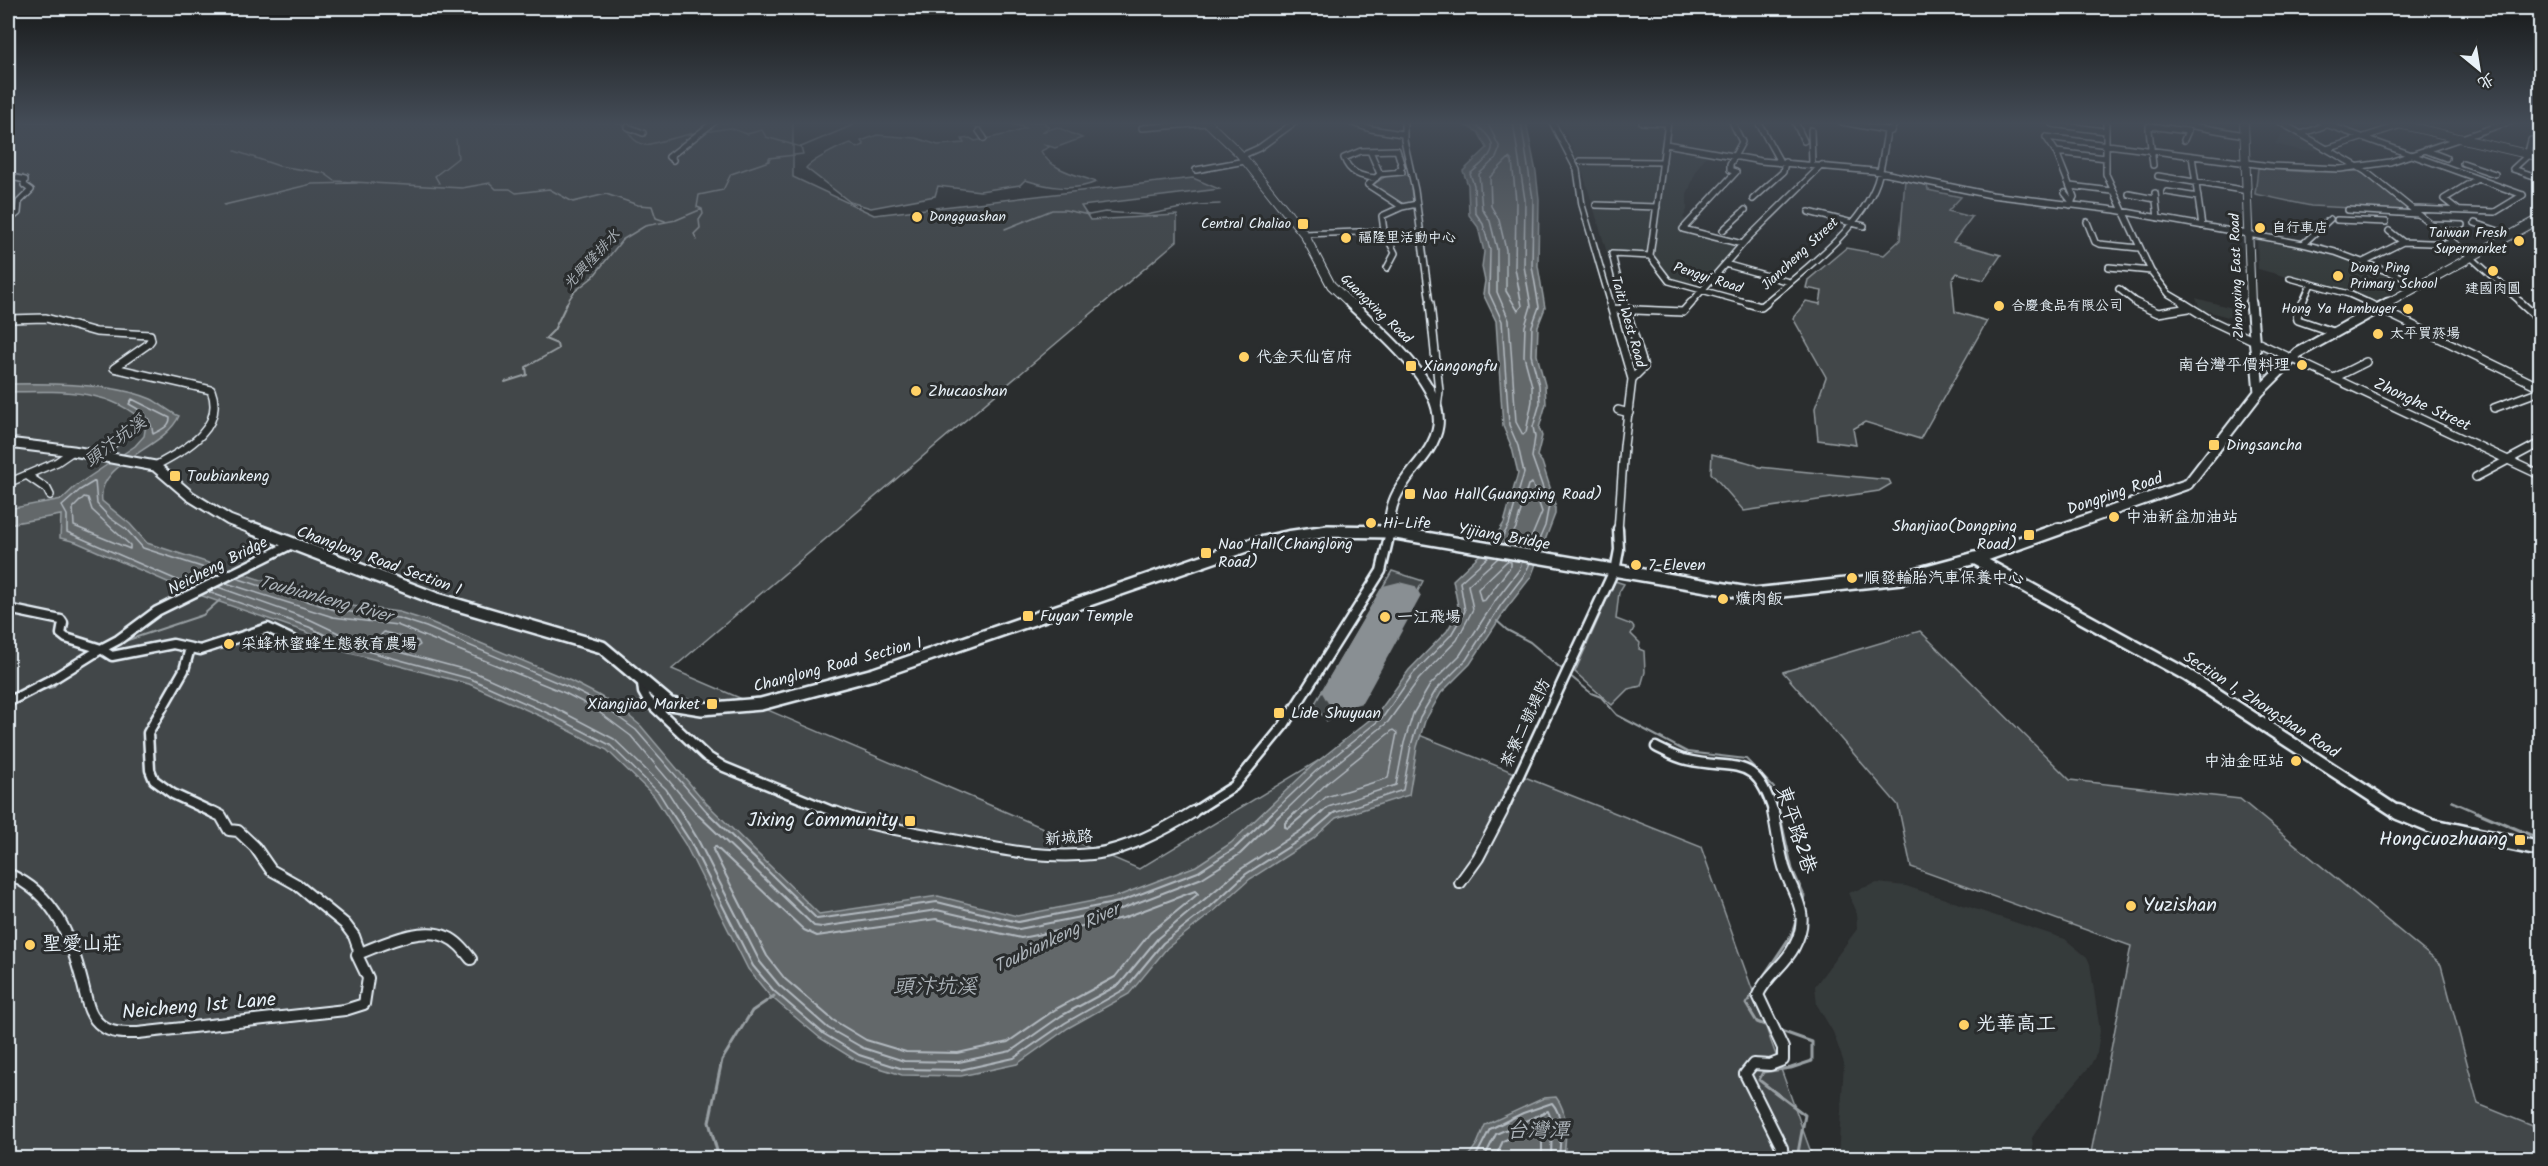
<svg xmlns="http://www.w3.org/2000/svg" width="2548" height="1166" font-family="Kalam,'LXGW WenKai TC',sans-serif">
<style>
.built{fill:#363a3b}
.green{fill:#424648;stroke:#959ca0;stroke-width:1.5}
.water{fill:#63686b;stroke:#989fa3;stroke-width:1.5}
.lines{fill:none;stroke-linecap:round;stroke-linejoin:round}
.shore-far1{stroke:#b3bac0;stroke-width:1.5}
.shore{stroke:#b3bac0;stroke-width:2}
.stream-far2{stroke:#989fa3;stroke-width:1.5}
.stream-far1{stroke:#989fa3;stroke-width:2}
.stream{stroke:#989fa3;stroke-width:3}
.runway{fill:#898f93;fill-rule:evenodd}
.street-far3-casing{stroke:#e8f1f8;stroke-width:8}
.street-far2-casing{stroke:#e8f1f8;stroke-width:10}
.street-far1-casing{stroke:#e8f1f8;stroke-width:13}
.street-casing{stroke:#e8f1f8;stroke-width:14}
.secondary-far3-casing{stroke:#e8f1f8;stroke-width:10}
.secondary-far2-casing{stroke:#e8f1f8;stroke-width:13}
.secondary-far1-casing{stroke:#e8f1f8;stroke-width:16}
.secondary-casing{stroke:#e8f1f8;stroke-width:19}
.street-far3{stroke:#2a2d2e;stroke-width:5}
.street-far2{stroke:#2a2d2e;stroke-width:7}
.street-far1{stroke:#2a2d2e;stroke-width:8}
.street{stroke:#2a2d2e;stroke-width:10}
.secondary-far3{stroke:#2a2d2e;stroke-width:8}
.secondary-far2{stroke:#2a2d2e;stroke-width:9}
.secondary-far1{stroke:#2a2d2e;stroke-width:11}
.secondary{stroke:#2a2d2e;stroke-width:14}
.poi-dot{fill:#ffd166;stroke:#2a2d2e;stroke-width:2}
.labels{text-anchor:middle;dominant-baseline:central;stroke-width:6;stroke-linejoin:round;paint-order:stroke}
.far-poi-label{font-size:14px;fill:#e8f1f8;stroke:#2a2d2e;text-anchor:start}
.far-street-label{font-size:14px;fill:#e8f1f8;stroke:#2a2d2e}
.far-water-label{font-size:15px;font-style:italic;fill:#acb3b9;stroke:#2a2d2e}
.poi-label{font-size:16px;fill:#e8f1f8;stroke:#2a2d2e;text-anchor:start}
.street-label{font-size:16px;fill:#e8f1f8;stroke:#2a2d2e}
.water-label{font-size:18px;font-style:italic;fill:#acb3b9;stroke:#2a2d2e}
.near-poi-label{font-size:20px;fill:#e8f1f8;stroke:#2a2d2e;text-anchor:start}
.near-street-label{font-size:20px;fill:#e8f1f8;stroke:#2a2d2e}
.near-water-label{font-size:21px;font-style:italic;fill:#acb3b9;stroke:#2a2d2e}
</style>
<rect width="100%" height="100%" fill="#2a2d2e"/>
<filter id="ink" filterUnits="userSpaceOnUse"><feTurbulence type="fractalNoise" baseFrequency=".0167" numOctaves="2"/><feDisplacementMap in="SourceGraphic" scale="12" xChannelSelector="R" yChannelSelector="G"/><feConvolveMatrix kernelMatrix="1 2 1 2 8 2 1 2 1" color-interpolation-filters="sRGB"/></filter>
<g filter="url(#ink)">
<path class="built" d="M1561 122H1729L1737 136 1736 149 1731 153 1709 152 1698 167 1687 194V210L1683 218 1688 220 1680 228 1738 246 1712 274 1703 290 1666 280 1647 257 1608 256 1583 173Z
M2282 133 2303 137 2323 149 2303 151 2275 144Z
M2257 238 2331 253 2412 282 2371 304 2349 294 2258 269Z
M2196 298 2232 308 2233 314 2242 316V321L2200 309Z
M1877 883 1906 886 2065 939 2087 957 2090 964 2100 1031 2097 1053 2090 1066 2042 1122 2032 1138 2034 1158H1838L1844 1063 1833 1032 1817 1005 1815 986 1857 929 1856 910 1848 893Z"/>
<path class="green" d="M8 122H793V177L874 215 1193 178 1219 189 1081 206 1090 220 1177 215V241L672 669 1139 869 1384 721 1701 847 1813 1158H8Z
M1007 122H1043L1049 127 1042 132 1057 127 1082 138 1055 148 1043 144 1049 147 1041 151C1050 170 1078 175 1096 182 1073 192 1048 187 1025 180L1020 185 980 191 938 186 935 196 871 208 850 202 806 168C811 161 842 145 851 143L857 148 864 145 861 141 877 135 916 138 938 145 964 143 962 139 970 138 975 141 1013 133 1025 128Z
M2258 168 2308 172 2360 171 2411 211 2311 206 2255 194Z
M1389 174 1409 175 1413 202 1402 206 1372 185Z
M1905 180 1927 185 1928 190 1961 197 1948 211 1972 217 1953 242 2001 255 1984 280 1957 273 1952 280 1955 312 1987 321 1920 439 1865 422 1853 429 1856 445 1818 440 1815 408 1826 377 1793 318 1806 301 1820 304 1822 291 1806 288 1808 280 1846 248 1884 255 1900 240Z
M2259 346 2282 357 2265 376 2262 375Z
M1712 454C1725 458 1749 460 1759 467L1889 480 1891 484 1879 491 1744 511 1711 473Z
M1392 571 1423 581 1386 653 1362 691 1327 721 1314 705Z
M1615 581 1624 584 1619 592 1616 619 1632 625 1634 628 1631 634 1640 643 1639 649 1644 651 1645 672 1641 686 1628 689 1612 705 1575 672Z
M1920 631 2070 780 2240 799 2441 965 2478 1104 2540 1129V1158H2090L2131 946 1911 867 1898 805 1783 672Z"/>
<path class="water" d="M1459 122H1526L1536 172 1539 199 1538 266 1545 308 1538 326 1537 355 1545 385 1546 404 1539 428 1542 436 1537 456 1542 462 1555 503V514L1531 577 1506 609 1470 664 1441 693 1425 721 1417 747 1409 795 1336 818 1313 839 1250 879 1214 911 1167 948 1129 994 1068 1028 1017 1064 961 1076 902 1075 857 1061 820 1038 769 995 748 969 685 844 654 796 607 750 549 720 469 684 346 652 306 632 188 591 76 542 60 538 61 515 8 524V509L62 499 77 485 135 446 144 436 146 424C110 387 56 391 8 392V384C47 383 116 383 151 399 161 404 169 412 179 416 165 449 96 462 102 501L130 524 147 543 336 604 399 612 428 621 571 681 598 695 618 707 641 726 706 803 819 914 938 896 1017 916 1118 896 1196 866 1231 843 1312 766 1378 713 1409 670 1447 631 1459 611 1453 580 1491 544 1504 523 1518 473 1512 448 1503 426 1496 321 1483 294 1485 281 1482 267 1484 252 1478 227 1469 215 1468 185 1463 171 1487 148 1478 132Z
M1556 1097C1569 1113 1566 1138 1564 1158H1467L1477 1144 1485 1125 1544 1098Z"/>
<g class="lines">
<path class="shore-far1" d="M1470 122C1479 126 1497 140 1491 152 1488 160 1476 168 1470 174L1474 185 1475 212 1483 224 1490 250 1489 293 1502 321 1509 425 1518 446 1524 473 1509 525 1499 543
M1487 122 1500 148 1496 158 1479 174 1482 209 1490 221 1497 249V292L1509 320 1516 422 1523 435 1526 432 1532 401V386L1524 356 1525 326 1531 306 1524 266 1525 200 1513 122
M1521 122 1533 199 1532 266 1539 307 1532 326 1531 355 1539 385 1540 403 1533 427 1535 437 1532 457 1549 505 1545 526 1535 549
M1509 158 1512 161 1516 201 1515 268 1522 306 1518 311 1506 291V250L1499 220 1491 206 1490 177Z
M132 399 170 418C170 427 160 430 153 434 151 417 144 412 129 404Z
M84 497 88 498 92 510 130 545V549L74 526 73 508Z
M1507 545 1516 528 1528 485 1532 483 1542 512 1527 548
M1507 561 1511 562V566L1485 600 1481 601 1478 589Z
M236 578 335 610 398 618 426 627 568 687 596 701 636 730 709 814
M226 583 333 617 397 625 565 693 592 707 631 736 697 814
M193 587 67 532V515L62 506 80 490 95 481 97 504 110 518 126 529 143 548 220 573
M218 587 311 620 351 639 474 672 555 708 614 739 666 789 682 814
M208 592 309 627 348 646 471 679 552 715 610 745 659 793 672 814
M384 632 418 641 420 645 417 647 383 638 381 635Z
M1271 814 1316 771 1383 717 1413 674 1451 635 1465 611 1460 582 1489 556
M1282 814 1321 776 1388 722 1419 679 1457 640 1473 609 1468 585 1498 558
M1295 814 1327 783 1393 730 1397 733 1388 778 1326 797 1306 814
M1321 814 1328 807 1396 785 1404 743 1413 714 1430 685 1460 655 1495 601 1519 570 1522 562
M1331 814 1403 790 1411 745 1420 717 1436 690 1466 660 1501 605 1525 574 1530 563"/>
<path class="shore" d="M671 812 690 841 753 966 774 991 824 1034 859 1055 903 1069 960 1070 1014 1058 1065 1023 1125 989 1163 943 1210 907 1246 874 1309 834 1335 812
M681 812 697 838 760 962 779 985 828 1028 863 1048 904 1061 959 1062 1011 1051 1061 1016 1120 984 1158 938 1241 869 1305 828 1322 812
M695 812 814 926 822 927 937 910 1019 929 1121 909 1202 878 1240 854 1283 812
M707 812 817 919 937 902 1018 922 1119 902 1198 872 1235 848 1273 812
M1296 812 1285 823V827L1288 828 1307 812
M715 846 804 930 817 936 936 919 1021 938 1123 918 1195 891 1198 894 1150 933 1115 977 1056 1009 1008 1042 958 1053 906 1052 866 1040 833 1020 785 979 767 956 713 850Z
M1475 1158 1490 1129 1523 1113 1552 1103C1565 1118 1560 1140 1559 1158
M1484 1158 1496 1134 1548 1111 1552 1121 1551 1158
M1495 1158 1503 1141 1539 1125 1542 1128V1158"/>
<path class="stream-far2" d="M614 122 625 126C631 136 633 142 646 145L698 132
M704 132 730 128 747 134 762 130 766 137 801 147
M235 151 279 166 324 173 335 181 462 188 490 183 496 189H510L516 193 549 189 573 202 606 194 638 205 652 206 656 218 665 221
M439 183 435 176 458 158 456 139
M8 186 23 175
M224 205 312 184 357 183
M1005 229 1052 210H1065L1089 215 1105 212 1146 215 1197 205 1220 204
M697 240 694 234 700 228 699 220 703 214 702 209
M566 304 574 292 593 277 622 240 645 226 676 220 702 209 697 207 699 195 723 190 731 174 769 161V158L803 154 801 147 851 126 855 122"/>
<path class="stream-far1" d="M505 382 527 375 526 367 558 349 557 344 545 339 554 330 567 303
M1497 621 1507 630 1530 642 1564 671
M122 642 203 615 220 600
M1569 675 1591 693 1601 697 1617 715 1687 752 1746 759 1774 788 1780 814
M35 692 53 687 61 678
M2451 801 2481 814"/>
<path class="stream" d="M1779 812 1792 869 1804 896 1802 904
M2477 812 2540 839
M1761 980 1792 934 1797 918
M1757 987 1746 1004 1757 1022 1770 1027
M1778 1030 1812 1042V1061L1791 1068 1763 1072 1759 1080 1805 1115 1797 1158
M713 1158 717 1151 709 1122 722 1060 752 1011 774 996"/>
<path class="runway" d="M1399 582 1415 586 1421 596 1369 691 1362 703 1345 708 1328 703 1321 691 1383 586Z"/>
<g class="street-far3-casing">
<path id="street-far3" d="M1349 122 1371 129 1402 134
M1404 122V140L1415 190 1430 304
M1552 122 1577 170 1582 205 1611 304
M1642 122 1668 123
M1668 122 1650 256 1669 281 1752 304
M1732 122 1742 142 1730 164V170L1736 172 1683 229 1742 244
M1758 122 1780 162
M1795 122 1804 141
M1842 122 1891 131
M1885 122 1894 124
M2106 122V174L2151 271 2169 294 2186 304
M2171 122 2245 135
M2280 122 2365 171 2463 250 2523 304
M2320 122 2523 195
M2052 124 2105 131
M628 127 643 133
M1142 128 1207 123
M2149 129V126L2188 131 2184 140
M1811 130 1812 164
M2149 130 2153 165
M979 131 984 138
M2301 134 2335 122
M2046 137 2271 166 2340 169 2390 162 2509 122
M2046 137 2056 152 2074 197 2070 205
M2540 140H2531L2527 156 2513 169 2540 178
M1666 144 1761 161 1874 171 1991 195 2115 210 2303 244 2335 252 2421 284
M2327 149 2401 125
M2425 150 2446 158
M1370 151 1380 174
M2056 152 2106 158
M1241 156 1259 148 1295 122
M2192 156 2202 226
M673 160 669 157 714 122
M1580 161 1663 162
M2463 163 2495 174
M1196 170 1245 161
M1402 172 1380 174 1368 185 1402 207
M8 176 25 180 24 185 31 190 19 202 18 213 8 221
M2158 176 2248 191
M1376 178C1361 177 1349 173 1344 158L1361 151 1397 150 1402 167 1398 171
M2070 186 2112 191
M2167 192 2198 197
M2065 193 2072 202
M2155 193 2158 218
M2129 194 2155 199
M1753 199 1783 172 1785 162
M1596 205 1657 207
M2412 209 2495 212 2523 195
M2348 210 2417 214
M2458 210 2444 199 2477 179
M1809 212 1864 226
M2337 220 2386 222
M2087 222 2095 242 2099 244 2139 248
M2475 223 2510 235
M2431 224 2462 225
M1723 230 1745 210
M2389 231 2403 242
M1304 234 1384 231
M2303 244 2330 219
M2363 262 2403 242 2456 244
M1725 264 1789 282
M2109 267 2151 271
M1387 268 1395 253 1384 231 1382 216 1402 207 1417 204
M2290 278 2349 294 2371 304
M2119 289 2138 304
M1624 304 1612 254 1650 256
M1690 304 1747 239 1822 165
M1764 304C1801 272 1860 230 1877 182 1882 167 1884 148 1887 132L1891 131 1895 122
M2302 304 2311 284"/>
</g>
<g class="street-far2-casing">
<path id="street-far2" d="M1430 303 1439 391 1437 407
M1610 303 1632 379 1624 446 1618 531
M1624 303 1644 367 1632 379
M1747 303 1761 307 1766 303
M2136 303 2158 313 2189 308
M2183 303 2212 321 2540 475
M2303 303 2297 316 2298 320 2333 332
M2367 303 2540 387
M2521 303 2540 320
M1612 309 1683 312 1691 303
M8 319 46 318 96 332 150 335 151 340 147 345 114 368 211 390C226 429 184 450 155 466
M2336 377 2366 362
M2494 408 2540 391
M1618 410 1629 413
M94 455 114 443
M28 476 47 489 50 495
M2476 477 2540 443
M8 483 57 462 73 451"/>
</g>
<g class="street-far1-casing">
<path id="street-far1" d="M8 609 61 620 63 623 61 634 66 638 101 649 118 640 157 611 290 545
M190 648 184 670 148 733 150 770 154 780 173 794 216 814
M642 683 643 692 648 701 706 756 724 767 839 814
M8 702 56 677 101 649 112 656 173 644 200 650 268 628 295 641
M1656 747C1666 752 1676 758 1687 760 1734 771 1756 752 1774 814
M1190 814 1234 786 1284 725 1381 571 1390 532
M1501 814 1616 566 1619 550 1618 529"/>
</g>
<g class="street-casing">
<path id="street" d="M213 812 221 816 229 830 238 831 255 847 271 870 296 884 345 924 354 936 360 953C384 944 422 925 447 937 457 941 464 950 471 959
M835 812C867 825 900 830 933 836 985 846 1038 860 1092 854 1124 851 1166 829 1193 812
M1773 812C1777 830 1779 850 1784 867 1794 898 1812 913 1794 947 1785 965 1766 976 1758 995L1783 1048V1060L1770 1065 1753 1064 1745 1074 1782 1148 1783 1158
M8 874C56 894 71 938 83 985 87 1000 88 1016 102 1026 112 1034 126 1033 138 1033L345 1010 364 1004 368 978 357 955 360 953
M1460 883 1478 858 1502 812"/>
</g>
<g class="secondary-far3-casing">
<path id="secondary-far3" d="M1207 122 1240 154 1304 234 1331 285 1351 304
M2244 122 2251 304
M2390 122 2540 157
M2386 304 2540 219"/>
</g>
<g class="secondary-far2-casing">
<path id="secondary-far2" d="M1350 303C1378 330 1444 383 1438 426 1436 442 1424 457 1414 469 1398 489 1388 505 1390 531
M2251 303 2259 392
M8 443 73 451 155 466 190 496 229 520 258 531
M1339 531H1375
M2054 531 2188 484 2259 392 2298 353 2388 303"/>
</g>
<g class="secondary-far1-casing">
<path id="secondary-far1" d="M254 529 434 598 602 647 670 704 702 709 761 704 874 674 1246 546 1287 537 1328 531 1390 532 1754 594 1901 578 1983 556 2059 529
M1390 529V532
M1974 558 2187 675 2400 814"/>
</g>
<g class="secondary-casing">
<path id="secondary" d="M2398 812 2432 826 2540 849"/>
</g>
<use href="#street-far3" class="street-far3"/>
<use href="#street-far2" class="street-far2"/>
<use href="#street-far1" class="street-far1"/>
<use href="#street" class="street"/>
<use href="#secondary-far3" class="secondary-far3"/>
<use href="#secondary-far2" class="secondary-far2"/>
<use href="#secondary-far1" class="secondary-far1"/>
<use href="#secondary" class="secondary"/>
</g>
</g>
<linearGradient id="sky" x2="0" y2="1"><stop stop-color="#171919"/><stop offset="0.43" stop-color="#444c57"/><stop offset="1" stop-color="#444c57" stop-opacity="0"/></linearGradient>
<rect width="2548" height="286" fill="url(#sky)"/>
<g class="poi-dot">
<circle cx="917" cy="217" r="6"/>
<rect x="1297" y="218" width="12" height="12" rx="3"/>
<circle cx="2260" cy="228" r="6"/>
<circle cx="1346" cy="238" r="6"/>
<circle cx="2519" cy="241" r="6"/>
<circle cx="2493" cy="271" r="6"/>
<circle cx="2338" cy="276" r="6"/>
<circle cx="1999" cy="306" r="6"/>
<circle cx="2408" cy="309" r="6"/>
<circle cx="2378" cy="334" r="6"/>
<circle cx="1244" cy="357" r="6"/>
<circle cx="2302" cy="365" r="6"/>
<rect x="1405" y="360" width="12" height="12" rx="3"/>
<circle cx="916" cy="391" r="6"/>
<rect x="2208" y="439" width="12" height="12" rx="3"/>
<rect x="169" y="470" width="12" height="12" rx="3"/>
<rect x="1404" y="488" width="12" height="12" rx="3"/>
<circle cx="2114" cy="517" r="6"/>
<circle cx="1371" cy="523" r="6"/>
<rect x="2023" y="529" width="12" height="12" rx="3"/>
<rect x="1200" y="547" width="12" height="12" rx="3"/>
<circle cx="1636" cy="565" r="6"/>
<circle cx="1852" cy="578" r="6"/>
<circle cx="1723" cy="599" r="6"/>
<rect x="1022" y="610" width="12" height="12" rx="3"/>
<circle cx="1385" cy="617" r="6"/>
<circle cx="229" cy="644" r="6"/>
<rect x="706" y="698" width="12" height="12" rx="3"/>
<rect x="1273" y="707" width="12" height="12" rx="3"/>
<circle cx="2296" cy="761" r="6"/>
<rect x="904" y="815" width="12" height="12" rx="3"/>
<rect x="2514" y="834" width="12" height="12" rx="3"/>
<circle cx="2131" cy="906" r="6"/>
<circle cx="30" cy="945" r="6"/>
<circle cx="1964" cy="1025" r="6"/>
</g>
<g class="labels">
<g class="far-poi-label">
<text x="929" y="217">Dongguashan</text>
<text x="1291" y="224" text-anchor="end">Central Chaliao</text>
<text x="2272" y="228">自行車店</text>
<text x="2507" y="233" text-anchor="end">Taiwan Fresh<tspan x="2507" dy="16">Supermarket</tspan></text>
<text x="1358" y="238">福隆里活動中心</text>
<text x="2350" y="268">Dong Ping<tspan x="2350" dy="16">Primary School</tspan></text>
<text x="2493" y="289" text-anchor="middle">建國肉圓</text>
<text x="2011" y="306">合慶食品有限公司</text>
<text x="2396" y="309" text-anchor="end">Hong Ya Hambuger</text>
<text x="2390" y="334">太平買菸場</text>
</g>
<g class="far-street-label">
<text transform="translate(1800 254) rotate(-43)">Jiancheng Street</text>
<text transform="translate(2237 276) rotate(-92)">Zhongxing East Road</text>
<text transform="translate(1708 278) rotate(18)">Pengyi Road</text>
<text transform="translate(1376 309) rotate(44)">Guangxing Road</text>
<text transform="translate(1628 322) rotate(74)">Taiti West Road</text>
</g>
<g class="far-water-label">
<text transform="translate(592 260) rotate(-47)">光興隆排水</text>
</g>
<g class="poi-label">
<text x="1256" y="357">代金天仙宮府</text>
<text x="2290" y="365" text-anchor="end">南台灣平價料理</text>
<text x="1423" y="366">Xiangongfu</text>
<text x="928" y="391">Zhucaoshan</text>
<text x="2226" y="445">Dingsancha</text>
<text x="187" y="476">Toubiankeng</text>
<text x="1422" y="494">Nao Hall(Guangxing Road)</text>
<text x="2126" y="517">中油新益加油站</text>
<text x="1383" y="523">Hi-Life</text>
<text x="2017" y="526" text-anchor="end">Shanjiao(Dongping<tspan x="2017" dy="18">Road)</tspan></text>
<text x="1218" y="544">Nao Hall(Changlong<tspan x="1218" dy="18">Road)</tspan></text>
<text x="1648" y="565">7-Eleven</text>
<text x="1864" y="578">順發輪胎汽車保養中心</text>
<text x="1735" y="599">爌肉飯</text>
<text x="1040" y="616">Fuyan Temple</text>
<text x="1397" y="617">一江飛場</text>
<text x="241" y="644">采蜂林蜜蜂生態教育農場</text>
<text x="700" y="704" text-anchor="end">Xiangjiao Market</text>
<text x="1291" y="713">Lide Shuyuan</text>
<text x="2284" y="761" text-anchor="end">中油金旺站</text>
</g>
<g class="street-label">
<text transform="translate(2422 405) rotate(25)">Zhonghe Street</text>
<text transform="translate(2115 494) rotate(-19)">Dongping Road</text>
<text transform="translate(1504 537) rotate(10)">Yijiang Bridge</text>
<text transform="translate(379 561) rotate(20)">Changlong Road Section 1</text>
<text transform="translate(218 566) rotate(-27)">Neicheng Bridge</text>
<text transform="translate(838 665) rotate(-15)">Changlong Road Section 1</text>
<text transform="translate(2261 705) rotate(33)">Section 1, Zhongshan Road</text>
<text transform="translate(1526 723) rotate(-65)">茶寮二號堤防</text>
<text transform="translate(1069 838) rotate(-4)">新城路</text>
</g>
<g class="water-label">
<text transform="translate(116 442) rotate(-37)">頭汴坑溪</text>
<text transform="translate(325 600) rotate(15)">Toubiankeng River</text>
<text transform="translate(1057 939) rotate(-26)">Toubiankeng River</text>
</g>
<g class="near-poi-label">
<text x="898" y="821" text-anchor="end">Jixing Community</text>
<text x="2508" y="840" text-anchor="end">Hongcuozhuang</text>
<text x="2143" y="906">Yuzishan</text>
<text x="42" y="945">聖愛山莊</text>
<text x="1976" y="1025">光華高工</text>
</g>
<g class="near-street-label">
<text transform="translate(1795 830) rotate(72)">東平路2巷</text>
<text transform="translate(199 1007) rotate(-5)">Neicheng 1st Lane</text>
</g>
<g class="near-water-label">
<text x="935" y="987">頭汴坑溪</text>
<text x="1538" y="1131">台灣潭</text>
</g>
</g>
<rect width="2548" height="1166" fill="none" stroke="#2a2d2e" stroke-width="30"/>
<rect x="15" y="15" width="2518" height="1136" fill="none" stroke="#e8f1f8" stroke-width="2" filter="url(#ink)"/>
<g transform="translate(2479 69) rotate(150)" stroke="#2a2d2e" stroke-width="4.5" paint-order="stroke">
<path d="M0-4.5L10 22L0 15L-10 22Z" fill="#e8f1f8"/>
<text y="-9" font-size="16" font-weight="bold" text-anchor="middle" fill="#e8f1f8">北</text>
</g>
</svg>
